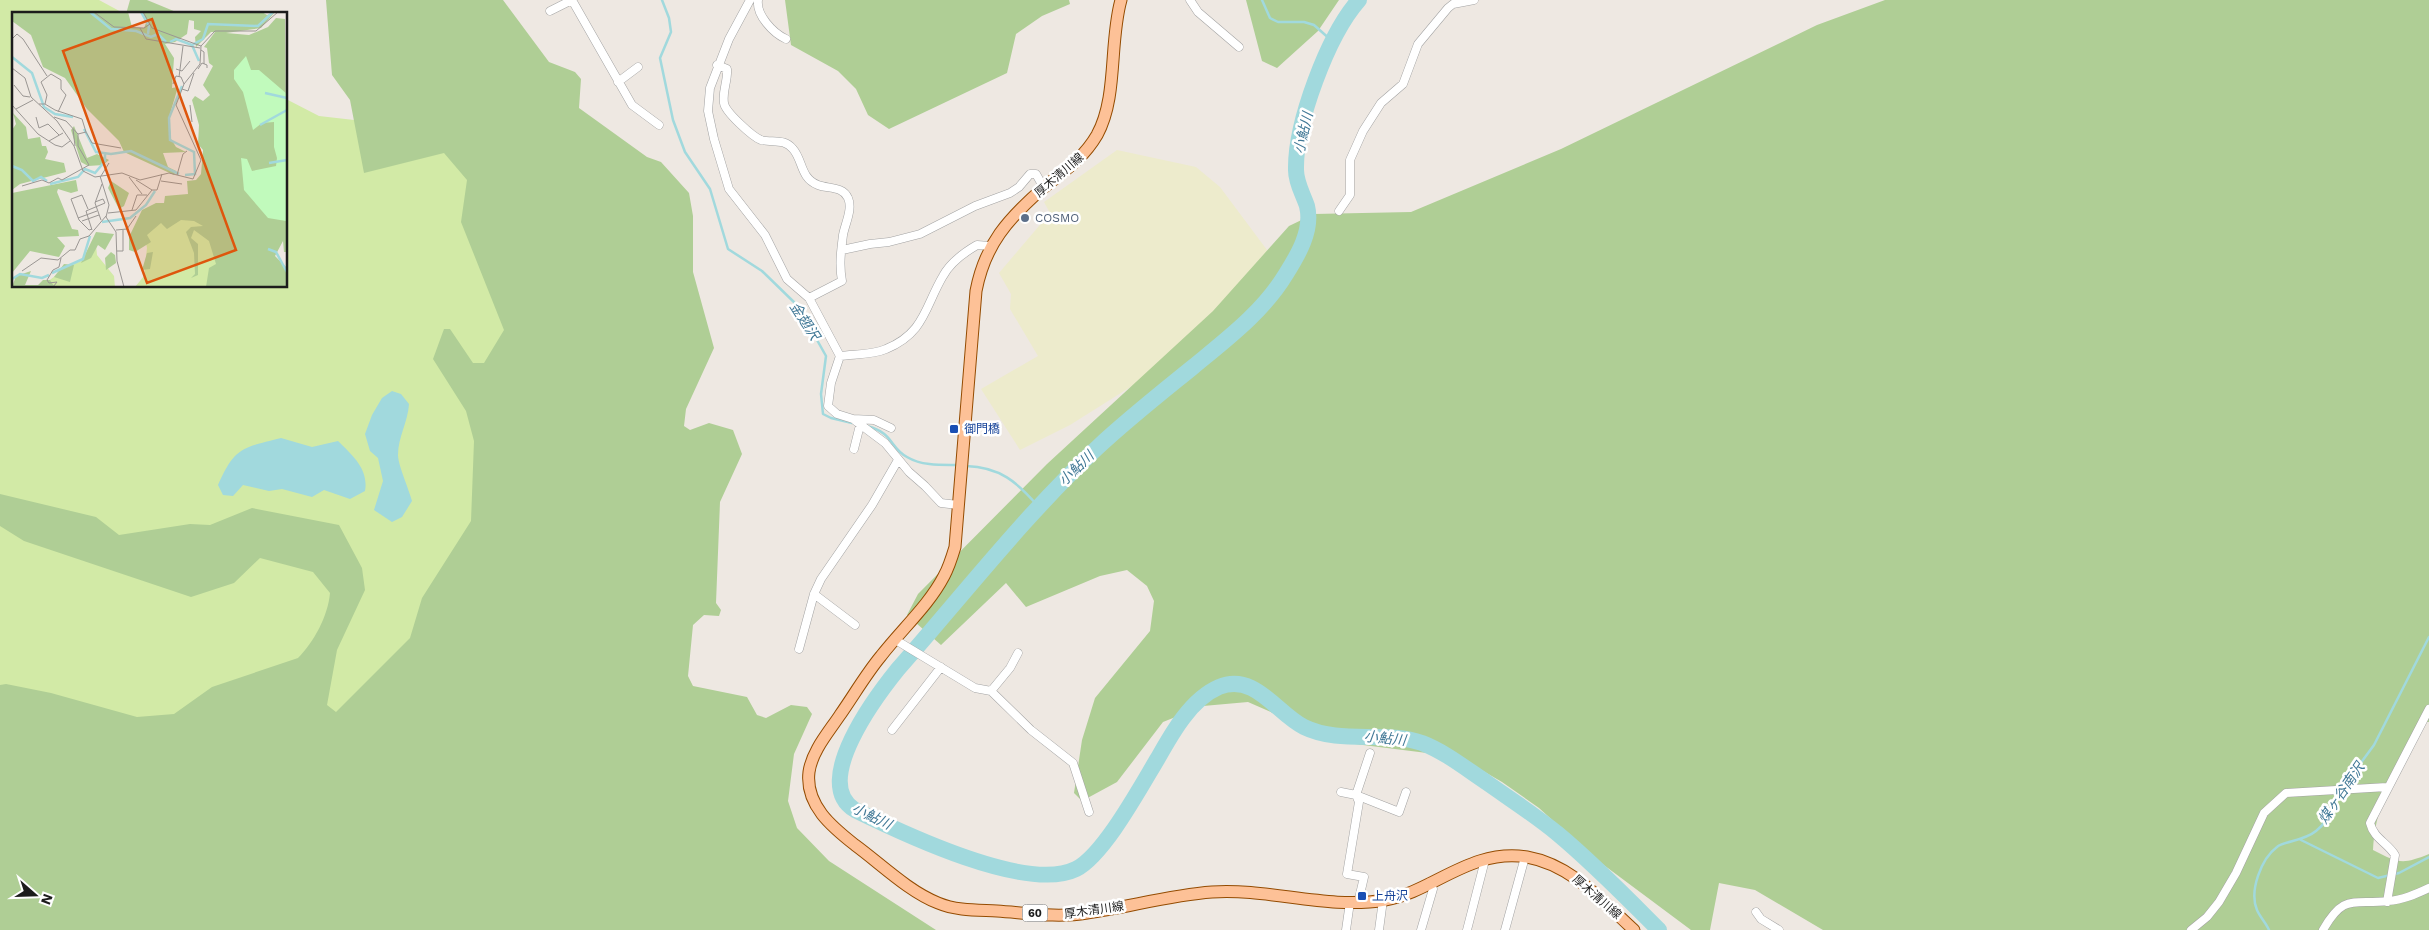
<svg xmlns="http://www.w3.org/2000/svg" width="2429" height="930" font-family="'Work Sans','Noto Sans JP',sans-serif">
<style>
.farmland{fill:#edebcc}
.grass{fill:#d2eaa6}
.forest{fill:#afce95}
.water{fill:#a1d9dd}
.lines{fill:none;stroke-linecap:round;stroke-linejoin:round}
.stream{stroke:#a1d9dd;stroke-width:2.5}
.river{stroke:#a1d9dd;stroke-width:16}
.minor-casing{stroke:#a3a3a3;stroke-width:9}
.primary-casing{stroke:#944b00;stroke-width:13}
.minor{stroke:#fff;stroke-width:8}
.primary{stroke:#fdc197;stroke-width:11}
.service-dot{fill:#5c6f8a;stroke:#fff;stroke-width:2}
.transit-dot{fill:#1a4fb4;stroke:#fff;stroke-width:2}
.labels{text-anchor:middle;dominant-baseline:central;stroke-width:5;stroke-linejoin:round;paint-order:stroke}
.shield{fill:#fff;stroke:#606060;stroke-width:1}
.shield-label{font-size:11px;font-weight:bold;fill:#1c1c1c}
.street-label{font-size:12px;fill:#1c1c1c;stroke:#fff}
.service-label{font-size:12px;fill:#4e5e75;stroke:#fff;text-anchor:start}
.transit-label{font-size:12px;fill:#164399;stroke:#fff;text-anchor:start}
.water-label{font-size:14px;font-style:italic;fill:#407896;stroke:#fff}
.inset-river{fill:none;stroke:#a1d9dd;stroke-width:2.5}
.inset-road{fill:none;stroke:#9a9693;stroke-width:1}
.view{fill:#de560d;fill-opacity:0.15;stroke:#de560d;stroke-width:2.5}
.inset-edge{fill:none;stroke:#1c1c1c;stroke-width:2.5}
</style>
<rect width="100%" height="100%" fill="#eee8e2"/>
<path class="farmland" d="M1117 150 1196 167 1220 187 1273 258 1194 347 1070 425 1020 450 981 389 1038 356 1010 309 1011 294 999 273 1050 213 1044 202Z"/>
<path class="grass" d="M0 0H99L125 14H14V286H286V99L319 116 477 134 606 328 343 780 0 727Z"/>
<path class="forest" d="M130 0H147L181 14H126Z
M326 0H503L549 62 575 72 581 79 579 108 647 157 661 162 689 193 693 216V272L714 348 686 409 684 426 690 430 709 423 733 430 742 454 720 502 716 603 721 610 719 616 704 615 693 625 688 676 693 686 747 697 757 715 766 718 791 705 807 707 812 714 794 754 788 801 797 828 829 861 936 930H0V685L6 684 51 693 137 717 174 714 212 687 298 658C314 642 328 616 330 593L313 572 260 558 234 583 191 597 24 541 0 526V494L96 517 119 535 190 524 210 525 252 508 339 525 362 568 365 590 337 650 327 705 336 712 410 638 422 598 471 521 474 441 466 411 433 359 444 329H450L473 363H484L504 330 461 222 467 180 444 153 364 173 350 100 332 75Z
M785 0H1069L1070 4 1042 16 1016 34 1007 73 889 129 868 115 856 89 838 71 791 45Z
M1246 0H1339L1318 31 1277 68 1262 61Z
M1885 0H2429V722H2423C2399 767 2376 797 2373 850 2398 863 2402 865 2429 854V930H1823L1755 890 1719 883 1710 930H1691L1593 857 1539 808 1502 782 1459 757 1339 742 1248 702 1203 706 1163 722 1117 782 1082 801 1074 793 1082 740 1095 698 1150 631 1154 601 1147 586 1127 570 1100 576 1026 607 1006 583 941 645 907 615 918 594 1047 464 1213 311 1289 226 1314 214 1411 212 1561 149 1817 25Z"/>
<path class="water" d="M392 391 401 394 409 404C408 422 398 437 398 455 398 465 409 489 412 501L402 517 392 522 374 510 383 481 378 458 370 451 365 434 372 415 382 398Z
M281 438 312 447 338 441C352 455 369 469 365 491L350 499 324 490 312 497 282 489 269 491 243 485 233 496 223 495 218 485C235 447 242 448 281 438Z"/>
<g class="lines">
<path class="stream" d="M662 0 669 18 671 32 660 58 673 120 685 152 710 189 728 249 762 271 798 306 826 356 821 394 823 414 831 418 852 423
M1262 0 1270 18 1278 22H1304L1314 25 1332 41
M867 426C894 433 889 447 907 457 922 466 941 465 958 465
M966 466C1000 467 1017 482 1038 506
M2343 787 2374 745 2429 637
M2301 840 2378 878 2399 873 2429 857
M2269 930C2266 923 2260 917 2257 910 2249 891 2261 859 2277 847 2284 841 2304 841 2316 831 2329 821 2333 805 2341 792"/>
<path class="river" d="M1359 0C1328 35 1295 123 1296 170 1296 183 1303 194 1307 206 1313 230 1298 255 1286 274 1263 312 1227 339 1193 367 1161 393 1128 419 1098 447 1025 515 964 594 898 669 877 695 810 783 855 810 902 833 1027 893 1076 869 1104 855 1141 786 1158 758 1172 733 1191 699 1219 687 1255 672 1277 714 1304 727 1341 745 1384 730 1422 743 1445 752 1465 768 1486 782 1510 799 1535 815 1558 834 1594 864 1626 897 1659 930"/>
<g class="minor-casing">
<path id="minor" d="M572 0 632 105 659 125
M750 0 729 39 710 88 708 111 714 139 729 189 765 235 787 279 809 298 840 356 831 383 828 406 837 414 853 419 885 443 909 472 925 486 941 503 958 505
M758 0C756 15 773 33 786 39
M1190 0 1198 12 1239 47
M550 11 572 0
M717 65 727 69C728 81 722 91 724 103 725 112 753 137 761 140 773 143 784 138 793 149 803 160 800 178 818 185 828 189 843 186 848 198 853 209 845 224 843 235 841 251 839 265 842 281L809 298
M618 82 638 67
M1339 211 1350 195V160L1363 131 1381 103 1403 84 1418 44 1448 8 1453 4 1474 0
M842 250 870 244 889 242 920 234 975 206 1010 193 1019 187 1030 174H1036L1044 188
M840 356C854 354 873 355 886 349 925 333 925 306 943 276 950 263 965 252 977 245L990 246
M853 419 874 420 891 428
M854 449 860 425
M814 594 855 625
M894 639 975 688 991 691 1031 730 1073 763 1089 812
M799 649 814 594 821 579 872 505 898 460
M991 691 1010 668 1018 653
M892 730 941 667
M1341 792 1356 795 1399 812 1406 792
M2387 902 2395 855C2387 842 2374 839 2370 823L2429 709
M1358 903 1364 877 1347 874 1359 802 1356 795 1370 753
M1756 912 1761 919 1779 930
M1346 930 1350 902
M1379 930 1383 900
M1421 930 1433 889 1430 882
M1467 930 1485 860
M1505 930 1525 857
M2191 930 2207 917 2219 902 2236 873 2264 813 2286 793 2387 787
M2323 930C2344 893 2353 905 2388 901 2403 900 2416 894 2429 888"/>
</g>
<g class="primary-casing">
<path id="primary" d="M1121 0C1109 42 1118 97 1097 135 1083 159 1064 171 1043 188 1008 219 985 244 976 291L955 547C952 557 949 567 944 576 929 605 902 629 881 656 866 674 854 695 840 715 828 733 812 751 809 772 805 805 832 827 855 845 881 864 908 891 938 903 957 911 978 910 997 911 1027 913 1058 918 1087 913 1129 907 1170 895 1212 892 1269 888 1328 910 1385 900 1433 892 1470 848 1527 857 1572 865 1602 901 1634 930"/>
</g>
<use href="#minor" class="minor"/>
<use href="#primary" class="primary"/>
</g>
<circle class="service-dot" cx="1025" cy="218" r="5"/>
<g class="transit-dot">
<rect x="949" y="424" width="10" height="10" rx="2.5"/>
<rect x="1357" y="891" width="10" height="10" rx="2.5"/>
</g>
<g class="labels">
<rect class="shield" x="1022.5" y="904.5" width="25" height="17" rx="4"/>
<g class="shield-label">
<text x="1035" y="913">60</text>
</g>
<g class="street-label">
<text transform="translate(1059 175) rotate(-41)">厚木清川線</text>
<text transform="translate(1597 897) rotate(41)">厚木清川線</text>
<text transform="translate(1094 910) rotate(-8)">厚木清川線</text>
</g>
<g class="service-label">
<text x="1035" y="218">COSMO</text>
</g>
<g class="transit-label">
<text x="964" y="429">御門橋</text>
<text x="1372" y="896">上舟沢</text>
</g>
<g class="water-label">
<text transform="translate(1303 133) rotate(-77)">小鮎川</text>
<text transform="translate(805 321) rotate(57)">金翅沢</text>
<text transform="translate(1076 468) rotate(-44)">小鮎川</text>
<text transform="translate(1385 738) rotate(6)">小鮎川</text>
<text transform="translate(2341 793) rotate(-56)">煤ヶ谷南沢</text>
<text transform="translate(872 816) rotate(26)">小鮎川</text>
</g>
</g>
<g transform="translate(12 12)">
<rect width="275" height="275" fill="#eee8e2"/>
<path d="M146 201 198 211 205 254 202 275H123L132 264 135 236 132 221ZM84 233 85 243 102 264 103 275H28L57 254 72 248Z" fill="#d2eaa6"/>
<path d="M0 0H116L120 15 132 16 134 11 129 0H250L255 3 263 0 249 16 214 21 237 23 256 15 264 6 273 7 275 240H272L271 229 263 244 275 256V275H194L197 256 204 252 197 229 182 218 179 226 186 232V263L179 266 183 262 182 241 174 220 179 215 191 214 182 209 169 208 155 217 149 211 135 223 139 230 123 240 117 238V225L130 198 144 191H152L153 184 176 182 175 169 184 168 189 162 191 138 186 132 187 113 180 88 183 84 191 89 198 83 191 73 201 54 197 51 195 36 192 35 203 20H199L184 35 183 25 189 19 182 17V9L177 8 175 22 163 30 153 32 162 46 160 76 166 75 157 105 159 127 164 135 174 140 151 141 156 155 164 159 162 163 112 140 107 129 75 97 53 66 31 55 19 23 0 9ZM1 101 14 115 16 127 28 125 30 134H34L36 140 33 147 52 151 54 160 8 172 0 178V118L4 112ZM62 114 75 146 85 142 97 148 91 153 76 154 69 150 59 118ZM64 168 66 179 59 181 46 177 45 180 60 217 66 218 67 224 45 225 53 234 47 245 18 239 0 261V181ZM99 169 117 181 112 194 107 197 96 176ZM84 220 102 222 93 238 86 233 79 246 69 251ZM99 240 103 243 104 251 94 258 93 246ZM141 240 138 257 130 258 135 241ZM52 252 62 253 58 270 42 265ZM19 259 13 273H26L31 268H38L42 274 0 275 4 264Z" fill="#afce95"/>
<path d="M234 44 239 58H247L275 82 274 209 256 206 232 178 229 146 235 147 240 159 264 154 265 146 262 135V110L250 111 241 118 231 80 222 67V58Z" fill="#c1fabc"/>
<path class="inset-river" d="M78 0 99 17 124 19 139 25 146 22 154 30M129 0 137 14 136 22M158 30 164 27 180 33M0 45 20 61 32 95 43 102 61 105M187 49 180 33 191 27 196 12 246 14 261 0M170 74 157 106 158 128 182 140 183 162 173 163M253 81 275 86M248 113 275 98M72 117 84 140 99 142 119 139 167 162M257 151 275 148M0 154 10 158 21 169 29 165 35 169M38 172 66 165 73 157 83 161 93 149V142M90 210 118 206 134 193 143 179M256 237 264 240 275 260M40 261 71 247 78 224M0 267 8 262 30 266 37 263"/>
<path class="inset-road" d="M82 0 102 15 132 16 138 12M131 0 140 16 189 34M128 16 134 27 188 36M0 27 5 22 11 27 35 64M189 38 192 40V52M0 56 13 66 19 85 45 109 62 134 71 159 83 165 110 161 128 168 157 161 181 167 189 148 164 93 172 72 188 52 189 34 203 19H244L266 0M164 57 170 59 178 49M186 57 190 51 195 53V56M167 65 171 34M161 72 164 64 169 65 172 72M2 73 11 84 18 85M170 77 176 79 182 61M27 92H33L35 83 29 70 39 62 49 68V77L54 83 46 100M0 93 26 122 43 133 50 135 58 129M178 93 180 110M4 97 21 88M24 105 27 116 36 112 47 123M42 105 54 109 66 122M61 117 63 134M74 120 80 131 109 136M37 129 51 121M165 163 171 142 175 139M88 164 97 193 94 205 104 220 105 249 112 275M89 164 97 151M117 165 130 182M124 168 140 178M149 169 170 172M10 174 30 168 37 171 46 166 50 168 77 153 66 134V122L74 120 70 107 43 98 33 92M76 197 70 183 59 187 67 208 77 218 80 217M120 198 125 183H135M96 201 124 198 140 178H145L150 162M66 206 85 199M89 208 83 191 90 172M70 209 87 203M80 218 74 199 93 191 91 187 83 190M104 218 115 217 124 204M105 239H111V218M10 259 29 246 46 248 58 238H63L68 227 77 224 94 204M41 275 45 270 37 271 35 268 41 258 47 255 49 246"/>
<path class="view" d="M140 7 224 238 135 271 51 39Z"/>
<rect width="275" height="275" class="inset-edge"/>
</g>
<g transform="translate(35 895) rotate(110)" stroke="#ffffff" stroke-width="4" paint-order="stroke">
<path d="M0-4L9 19L0 12L-9 19Z" fill="#1c1c1c"/>
<text y="-8" font-size="14" font-weight="bold" text-anchor="middle" fill="#1c1c1c">N</text>
</g>
</svg>
